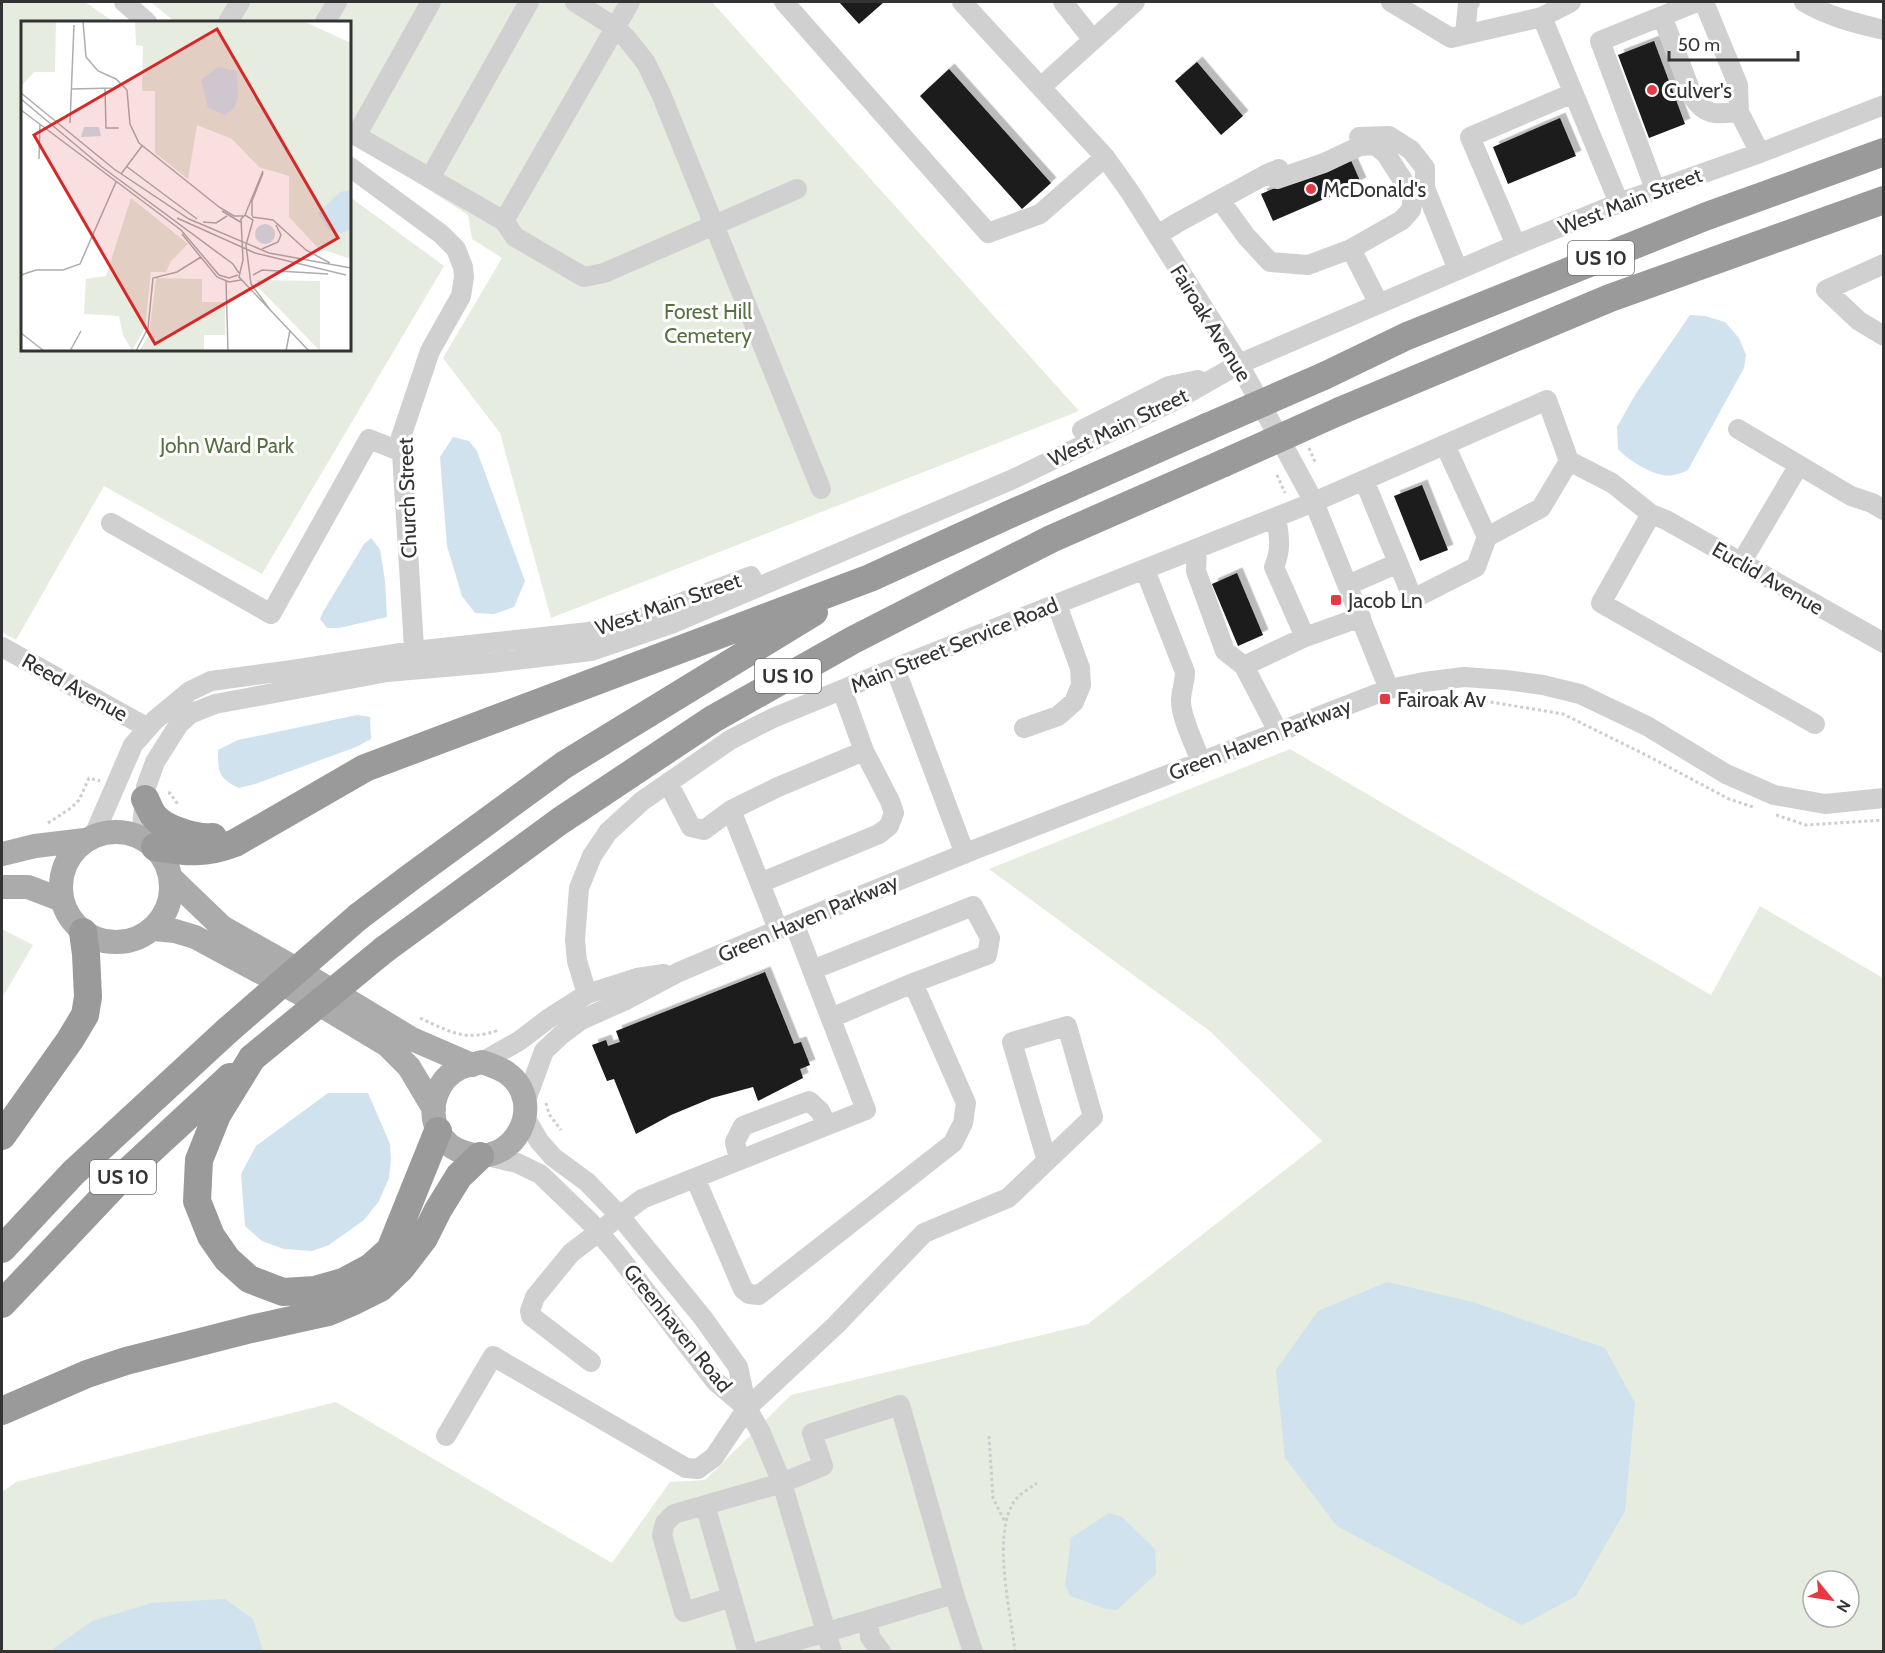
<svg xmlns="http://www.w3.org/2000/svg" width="1885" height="1653" font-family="Cabin,sans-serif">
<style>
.green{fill:#e6ecdf;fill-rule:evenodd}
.water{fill:#cfe2ee}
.building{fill:#1a1a1a;filter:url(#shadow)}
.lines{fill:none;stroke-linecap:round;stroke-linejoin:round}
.path{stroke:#cdcdcd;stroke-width:3;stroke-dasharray:3 3;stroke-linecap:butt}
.minor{stroke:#d0d0d0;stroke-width:20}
.major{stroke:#ababab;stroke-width:24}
.highway{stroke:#9a9a9a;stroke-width:28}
.highway-bridge{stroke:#9a9a9a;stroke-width:28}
.poi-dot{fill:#e63946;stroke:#fff;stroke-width:2}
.labels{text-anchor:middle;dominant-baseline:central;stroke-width:6;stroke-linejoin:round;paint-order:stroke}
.shield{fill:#fff;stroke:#707070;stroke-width:1.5}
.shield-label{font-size:20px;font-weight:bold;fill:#333}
.poi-label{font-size:21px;fill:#333;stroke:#fff;text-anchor:start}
.street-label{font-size:21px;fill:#333;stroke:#fff}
.park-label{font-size:21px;fill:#56703f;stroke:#fff}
.inset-road{fill:none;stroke:#adadad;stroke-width:1.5}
.view{fill:#d62828;fill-opacity:0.15;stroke:#d62828;stroke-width:3}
.inset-edge{fill:none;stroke:#333;stroke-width:3}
</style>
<defs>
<filter id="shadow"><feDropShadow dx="5.5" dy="-5.5" stdDeviation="0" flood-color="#0004"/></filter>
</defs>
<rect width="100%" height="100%" fill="#fff"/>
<path class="green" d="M2 2H85L114 22H22V350H350V197L444 266 262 574 104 486 16 640 2 632Z
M151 2H712L1079 411 551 618 500 433 443 358 502 258 472 239 468 215 350 139V22H175Z
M1290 749 1711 995 1760 906 1883 978V1651L2 1652V1492L16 1482 336 1402 612 1563 670 1482 705 1480 791 1395 1088 1324 1322 1141 1211 1032 989 869ZM1813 1581H1849V1617H1813Z
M2 929 33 945 2 998Z"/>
<path class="water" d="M1690 315 1705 316 1725 322 1739 338 1746 355 1744 368 1688 470C1684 472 1679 474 1674 475 1657 479 1629 461 1618 449L1617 427 1635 395Z
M453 437 469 441 477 451 525 581 514 607 494 614 475 613 462 596 447 546 440 457Z
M371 538 380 549 385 581 387 617 339 628H327L320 619 323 612 364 544Z
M357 715 370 717 371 739 356 747 255 784 239 788C218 778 218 772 218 750L238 740Z
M328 1093H368L390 1144 391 1159 389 1178 379 1201 364 1220 329 1245 312 1251 284 1249 262 1241 245 1226 241 1174 256 1146Z
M1387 1282 1473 1302 1605 1348 1635 1403 1625 1511 1576 1596 1522 1625 1337 1526 1285 1458 1276 1370 1318 1311Z
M1109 1513 1122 1517 1155 1549 1156 1574 1117 1610 1106 1609 1071 1596 1065 1586 1071 1538Z
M225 1599 253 1619 263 1651H50L92 1621 152 1603Z"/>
<path class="building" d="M839 2H884L859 24Z
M1654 41 1685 124 1649 138 1618 55Z
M1197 62 1243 116 1221 135 1175 81Z
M949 69 1051 183 1022 209 920 96Z
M1560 118 1576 156 1508 184 1493 147Z
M1349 156 1361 183 1273 221 1261 194Z
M1422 485 1448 550 1420 561 1394 496Z
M1237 573 1263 635 1238 646 1212 584Z
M765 972 794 1044 801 1042 810 1065 800 1069 803 1078 758 1101 753 1087 712 1098 671 1115 636 1134 614 1079 607 1081 592 1045 606 1040 608 1046 620 1042 616 1031Z"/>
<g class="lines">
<path class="path" d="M1309 448 1316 464
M1277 475 1285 493
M1412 701 1413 707 1485 701 1563 714 1648 756 1729 799 1753 807
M168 793H170L179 806
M1776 815 1806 825 1884 820
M48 823 71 808 79 800 89 778 100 781
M420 1018C451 1032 465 1042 499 1030
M546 1103 549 1114 561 1130
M989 1436 993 1498 1005 1522
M1015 1652C1011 1611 991 1535 1015 1500 1020 1494 1030 1488 1037 1483"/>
<path class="minor" d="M124 2 147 22
M575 2 616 28 628 40 646 63 661 94 821 489
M784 2 988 233 1040 214 1105 157
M962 2 1105 157 1130 192 1239 364 1314 502 1389 689
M1063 2 1093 40
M1391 2 1451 38 1542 17
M1571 2 1542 17 1619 203
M1704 2 1738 85 1739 112 1760 153
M1804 2C1829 17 1855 23 1884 30
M1662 16 1693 97C1706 117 1717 114 1739 112
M228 22 240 2
M325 22 337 2
M1465 34 1468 4 1470 2
M1041 87 1135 2
M350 132 504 221 515 237 584 277 604 273 797 189
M356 136 431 2
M1359 137 1389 136 1411 150 1425 168V188L1458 270
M350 167 441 234 456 249 463 267 464 277 461 296 430 351 401 437 415 664
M430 178 529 2
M1655 189 1600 41 1697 2
M1220 200 1246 236 1270 262 1308 265 1351 249 1402 220 1411 210 1413 196 1386 154 1375 145 1360 146 1324 163 1277 179 1267 174
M504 221 630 2
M1158 235 1177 223 1267 174 1279 169
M1516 245 1470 137 1573 93
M1351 249 1379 304
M1884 264 1826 290 1859 321 1884 336
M1738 429 1851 496 1872 503 1884 510
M1082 430 1169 386 1198 380
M1364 480 1413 599 1476 567 1487 537 1445 445
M1651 514 1601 603 1815 724
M1276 517C1279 535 1282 549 1274 567L1305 637
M111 523 271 614 369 439 402 452
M1487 537 1541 508 1569 461
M1197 549 1196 571 1225 651 1244 666 1278 731
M1741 563 1799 465
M1145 570 1185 672C1185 682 1181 691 1181 701 1181 718 1195 745 1201 762
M1348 585 1398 563
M2 647 148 728
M1244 666 1305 637 1361 617
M895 668 965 854
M1024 728 1058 716 1074 702 1081 685 1080 668 1057 605
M668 783 691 827 704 830 731 810 778 787 864 751
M731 810 778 929
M94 835 133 745 155 720 190 691 211 681 292 670 414 651 589 632 638 619 751 576
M141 837 146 787 155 762 179 724 190 714 215 704 387 672 491 663 591 651 671 624 1011 480 1176 400 1239 364 1516 245 1619 203 1760 153 1884 105
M760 883 879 834 889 826 894 813 890 801 864 751 842 690
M812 970 973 906 990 938 987 955 913 983
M587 994 577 961 575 940 579 888 592 856 608 832 642 801 730 740 773 718 895 668 1314 502 1547 400 1569 461 1612 483 1651 514 1666 520 1884 643
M482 1062 519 1041 548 1019 587 994 637 978 664 974
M525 1103 544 1051 561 1035 581 1020 626 1000 679 972 794 923 976 849 1389 689 1424 682 1464 677 1506 680 1543 685 1580 694 1647 726 1726 774 1774 795 1825 804 1884 798
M525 1117 539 1141 553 1157 587 1182 619 1215 703 1318 738 1367 747 1408 761 1433 782 1483 832 1652
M487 1156 517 1163 540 1174 590 1222 618 1255 715 1381 747 1408
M739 1160 735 1142 743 1126 809 1101 820 1111 827 1125
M695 1178 743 1289 749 1294 759 1295 953 1143 963 1123 966 1103 913 983 831 1018
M591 1362 531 1316 530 1311 535 1297 571 1253 642 1199 866 1110 794 923
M446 1436 493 1356 686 1468 698 1469 714 1457 747 1408 836 1325 924 1233 1008 1198 1093 1117 1067 1026 1012 1042 1047 1161
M705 1505 747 1650 750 1652
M732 1597 684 1612 662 1535 665 1523 674 1514 782 1483 823 1466 812 1433 900 1405 954 1594
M758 1652 868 1620
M881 1652 870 1637 868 1620 954 1594 973 1652"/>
<path class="major" d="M61 887a55 55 0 1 1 110 0a55 55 0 1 1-110 0Z
M2 854 35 846 85 840
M171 878 222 927 291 966 412 1039 472 1065
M2 887H28L62 900
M154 929 175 931 195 937 314 1001 387 1045 409 1067 434 1109
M482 1062C491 1065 500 1068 507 1073 548 1103 514 1169 466 1153 454 1150 444 1142 438 1131 427 1108 437 1079 460 1068 467 1065 475 1064 482 1062Z"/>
<path class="highway" d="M1324 376 1407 336 1707 216 1884 152
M1340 411 1610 298 1884 200
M145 799C148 804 150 811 154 816 164 829 197 839 213 837
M155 847C187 852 204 855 235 843L365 768 870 578 1008 515 1207 427
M358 917 411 877 564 765 814 612
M385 949 560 821 713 719 853 640 1051 539 1224 463
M252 1058 217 1115 199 1160 197 1201 211 1236 227 1259 249 1279 283 1292 315 1290 343 1282 371 1267 390 1250 438 1131
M2 1136 70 1040 85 1015 88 997 86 954 83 932
M2 1249 73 1173 227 1031
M2 1304 126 1173 230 1077
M2 1411 87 1374 126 1361 251 1329 328 1312 354 1301 380 1288 401 1268 424 1238 438 1210 459 1176 480 1156"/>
<path class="highway-bridge" d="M1207 427 1324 376
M1224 463 1340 411
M227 1031 358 917
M252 1058 385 949"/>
</g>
<g class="poi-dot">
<circle cx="1652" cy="90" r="6"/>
<circle cx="1311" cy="189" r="6"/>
<rect x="1330" y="594" width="12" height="12" rx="3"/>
<rect x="1379" y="693" width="12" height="12" rx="3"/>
</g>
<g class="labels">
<g class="shield">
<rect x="1568" y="241" width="66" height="34" rx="4.5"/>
<rect x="755" y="659" width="66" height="34" rx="4.5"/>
<rect x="90" y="1160" width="66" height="34" rx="4.5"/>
</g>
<g class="shield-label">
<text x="1601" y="258">US 10</text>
<text x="788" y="676">US 10</text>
<text x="123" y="1177">US 10</text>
</g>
<g class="poi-label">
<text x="1664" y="90">Culver's</text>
<text x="1323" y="189">McDonald's</text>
<text x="1348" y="600">Jacob Ln</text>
<text x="1397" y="699">Fairoak Av</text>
</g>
<g class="street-label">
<text transform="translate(1630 201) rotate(-21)">West Main Street</text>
<text transform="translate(1211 323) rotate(58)">Fairoak Avenue</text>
<text transform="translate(1118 427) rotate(-26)">West Main Street</text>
<text transform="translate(407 498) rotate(-92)">Church Street</text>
<text transform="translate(1768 578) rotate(30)">Euclid Avenue</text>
<text transform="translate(668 604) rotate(-19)">West Main Street</text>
<text transform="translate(954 645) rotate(-22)">Main Street Service Road</text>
<text transform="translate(75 687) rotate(29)">Reed Avenue</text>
<text transform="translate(1260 739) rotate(-21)">Green Haven Parkway</text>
<text transform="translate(808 918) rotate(-23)">Green Haven Parkway</text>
<text transform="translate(678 1328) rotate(51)">Greenhaven Road</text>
</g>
<g class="park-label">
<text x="708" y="311">Forest Hill<tspan x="708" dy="24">Cemetery</tspan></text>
<text x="227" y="445">John Ward Park</text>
</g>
</g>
<g transform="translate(21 21)">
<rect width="330" height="330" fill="#fff"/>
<path d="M0 0H35L34 51H13L1 64ZM114 0H282L330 22V238L297 227 268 196V155L238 146 211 118 176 104 167 158 134 132V70H121L122 25 115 24ZM110 177 167 223 150 240 145 251H130L124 307 111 330 102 314 98 295 63 293 65 258 85 255ZM135 257 181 258V281H204V314H183V330H118L128 314ZM236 259 299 260V330L237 266Z" fill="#e6ecdf"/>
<path d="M197 46 216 50 217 77 213 87 204 94 187 87 180 59ZM63 106H78L80 115 60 116ZM330 169V208L320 212 308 209 297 192 319 171ZM234 213a10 10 0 1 1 20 0a10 10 0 1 1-20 0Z" fill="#cfe2ee"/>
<path class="inset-road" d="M62 0 65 36 77 50 95 58 106 69 109 103 118 122 198 186 213 195H222M51 68 93 67 100 62M84 68 85 107H98M0 72 93 148 168 198 248 232 330 247M0 78 81 146 212 243 218 252M0 89 160 209 198 254 208 257 217 254M49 102 53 4M18 138 19 103M105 145 176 198M100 153 121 125M201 190 221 202M224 194 242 150M231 195V180L242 152M231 196 252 199 285 229 309 242M156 197 234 232 325 254M182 201 195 202 206 195M161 213 196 256 208 261 220 259M241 228 257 221 260 214 255 204M0 254 15 249H42L59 243 95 161M232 254 241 249 307 253M205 260 207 330M250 290 230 263 225 224 232 199 224 194 220 198 222 239 218 256 288 330M0 312 23 330M49 330 60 310M115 330 127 307 132 257 156 251 180 236M265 330 269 309"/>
<path class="view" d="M196 8 317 217 134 323 13 114Z"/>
<rect width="330" height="330" class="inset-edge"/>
</g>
<rect width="1885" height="1653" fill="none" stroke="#333333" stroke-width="6"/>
<g transform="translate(1831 1599) rotate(120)"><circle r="28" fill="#ffffff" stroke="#adadad" stroke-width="1.5"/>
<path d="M0-4.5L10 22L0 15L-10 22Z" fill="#e63946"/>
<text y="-9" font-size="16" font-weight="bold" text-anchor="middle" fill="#333333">N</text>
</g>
<path d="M1669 51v9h129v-9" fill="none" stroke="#333333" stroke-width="3"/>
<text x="1678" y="51" font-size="18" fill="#333333" stroke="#ffffff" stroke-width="4.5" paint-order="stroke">50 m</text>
</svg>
